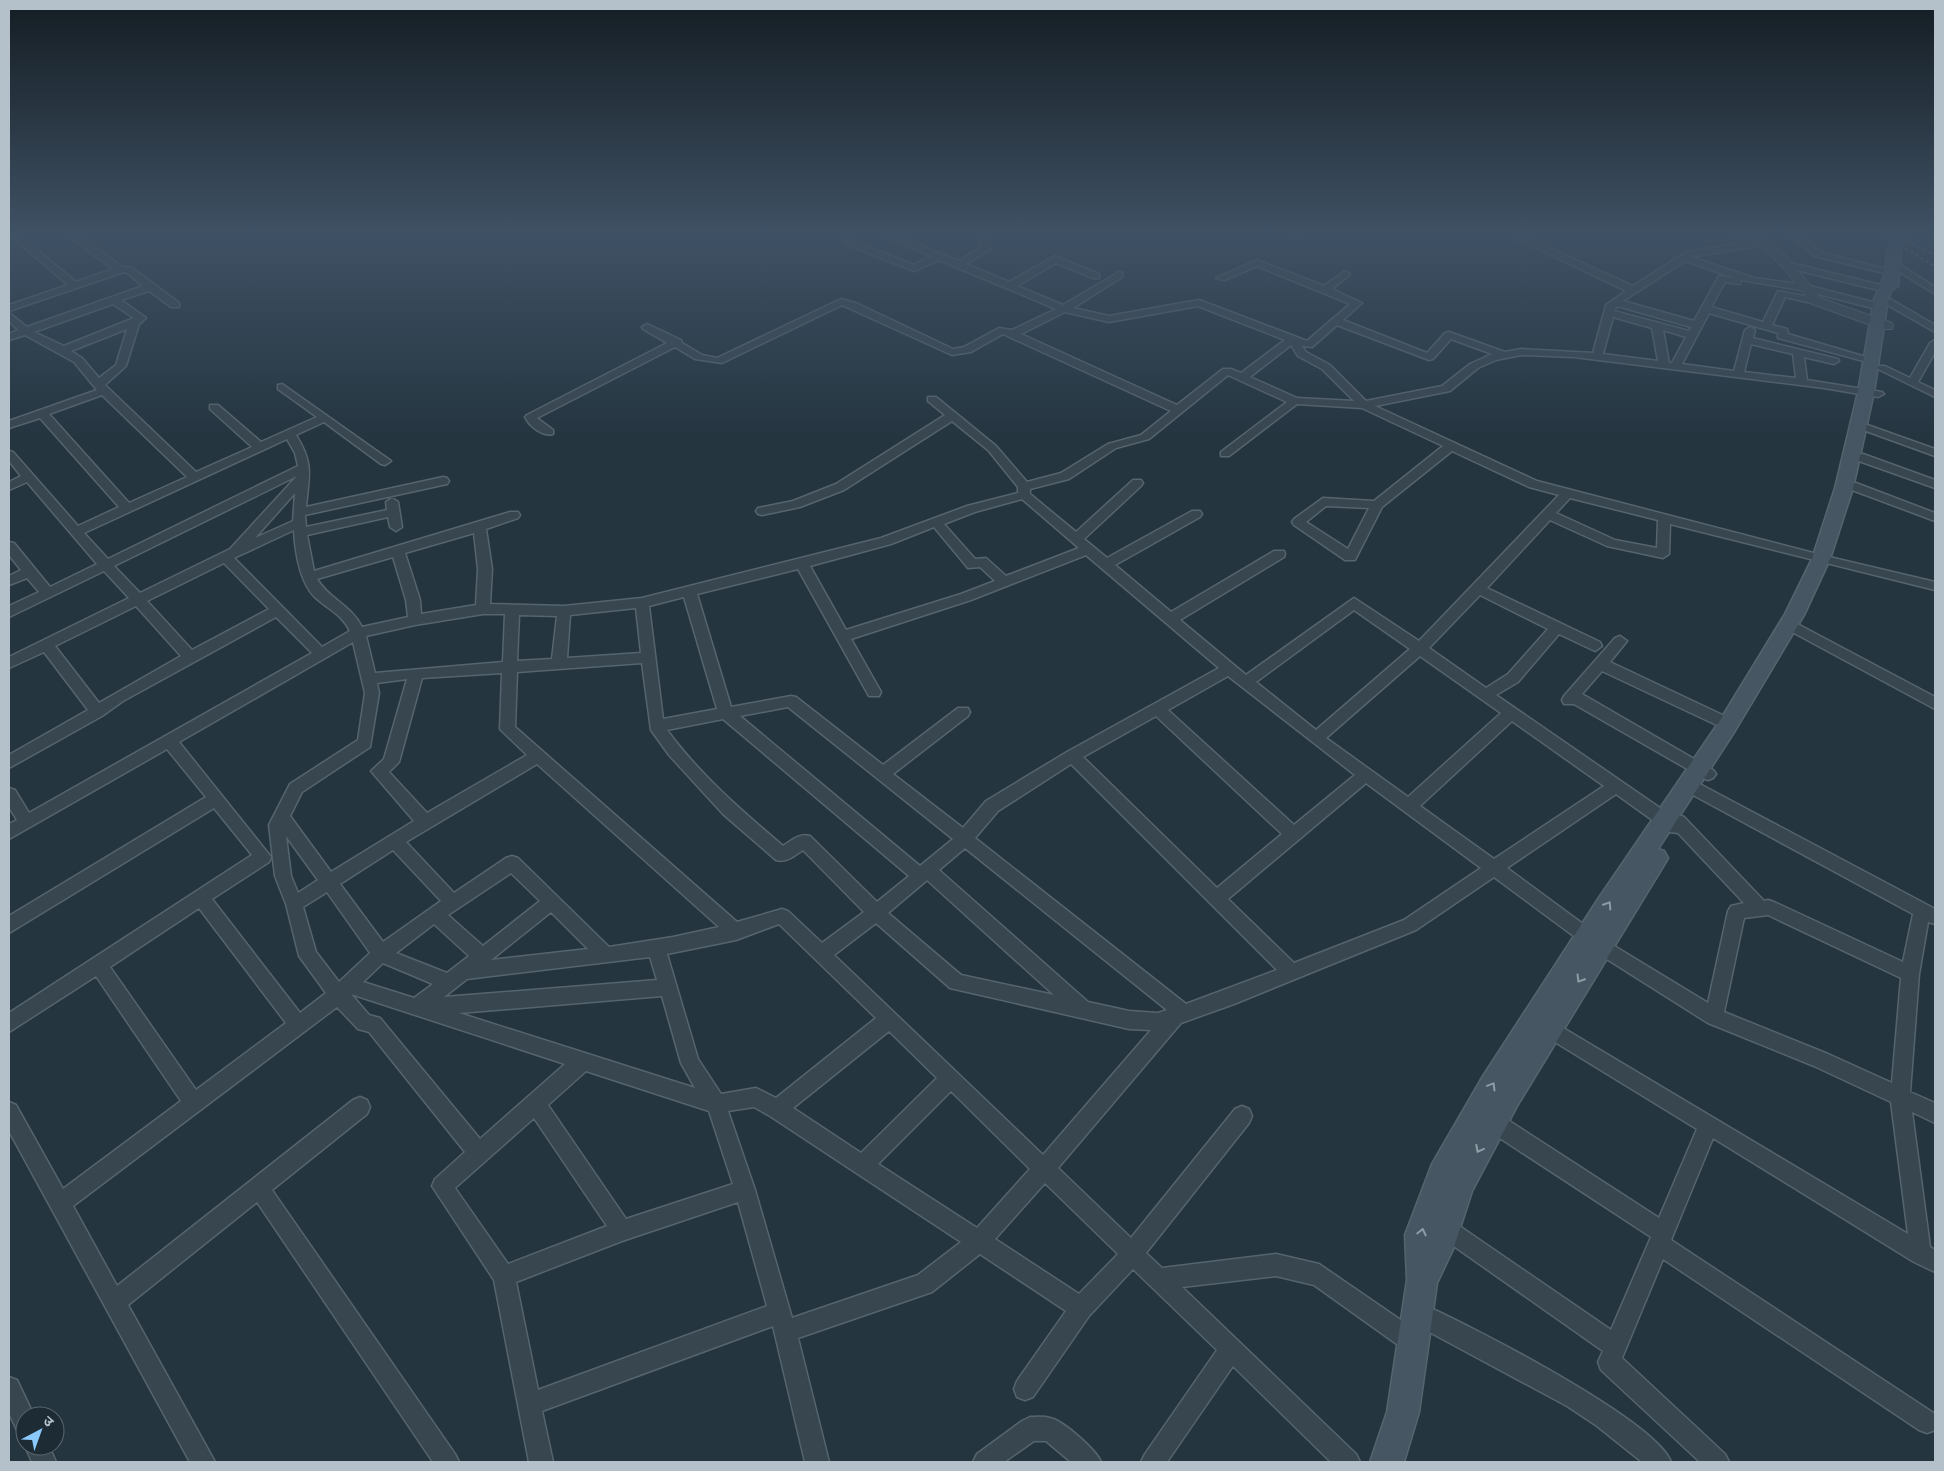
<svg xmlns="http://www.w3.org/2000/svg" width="1944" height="1471" font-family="'DM Sans','Noto Sans Devanagari',sans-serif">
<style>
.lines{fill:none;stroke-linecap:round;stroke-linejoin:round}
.minor-casing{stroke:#56646d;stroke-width:3}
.tertiary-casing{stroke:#56646d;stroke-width:2}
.secondary-casing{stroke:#56646d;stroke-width:3}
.minor{fill:#384650;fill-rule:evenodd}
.tertiary{fill:#384650;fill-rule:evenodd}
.secondary{fill:#465663;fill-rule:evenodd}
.rail{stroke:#5a6b77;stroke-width:2.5;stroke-dasharray:3 3;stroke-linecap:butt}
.oneway{stroke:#8e9ca6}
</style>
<rect width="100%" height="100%" fill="#243540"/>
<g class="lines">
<g class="minor-casing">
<path id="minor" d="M9 234H18L76 282 113 269 66 234H77L122 267H131L179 303V307H171L149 291 121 300 146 318 139 324 126 366 105 385 196 472 252 447 210 409V405H218L261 442 317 417 278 389V385L282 384 391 461 385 465 381 464 324 422 296 435C314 464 309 474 306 507L443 477 447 478 449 481 447 484 305 515 306 527 387 510 386 502 392 498 398 502 402 527 396 531 390 527 388 517 307 535 314 571 510 512H518L520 515 518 518 486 529 492 569 490 604 564 606 642 598 881 538 967 506 1018 493V487L988 450 952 421 844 490 800 507 762 515 758 514 756 511 758 508 793 501 836 484 945 415 928 401V397H936L996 446 1027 482 1061 473 1108 444 1141 435 1171 411 1003 334 971 352 952 355 842 305 722 363 695 359 675 347 537 418 553 430V434C543 437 529 426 525 417L527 415 667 343 643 329 642 327 647 324 681 340 682 343 702 355 717 358 841 299 856 303 953 349 964 347 999 328 1012 330 1056 309 939 260 914 271 845 244 843 242 848 239 914 265 931 256 881 234H894L958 261 981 248 977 234H987L991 249 966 264 1009 282 1055 256 1099 274V278H1093L1056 263 1017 286 1063 305 1119 272 1122 273V277L1073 308 1109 316 1199 300 1307 341 1350 304 1257 266 1224 280 1216 278 1257 260 1324 286 1345 271 1350 274 1348 276 1332 289 1362 303 1343 320 1427 353 1445 333 1449 332 1505 352 1521 349 1593 353 1606 305 1626 291 1507 234H1519L1633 286 1686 252 1741 243 1730 234H1741L1751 241 1764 239 1769 242 1764 245 1691 257 1754 278 1806 285 1884 305V309L1880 310 1806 291 1741 280 1740 284 1725 282 1711 307 1763 322 1778 291 1820 299V303L1816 304 1785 297 1772 325 1787 329 1788 334 1876 360 1871 363 1778 338V333L1709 313 1682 364 1734 371 1745 330 1750 327 1755 330 1753 338 1838 359 1839 361 1834 364 1804 357 1807 380 1882 392 1884 394 1878 397 1824 388 1574 357 1521 355 1496 360 1478 368 1450 391 1375 406 1537 481 1821 555 1935 582V590L1670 524 1669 554 1663 558 1607 546 1550 520 1487 588 1600 642 1602 646 1595 651 1559 634 1518 682 1496 695 1673 817 1678 815 1684 817 1764 901 1768 900 1774 902 1903 962 1913 914 1682 789 1680 785 1682 781 1688 779 1694 781 1935 909V924L1928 922 1919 974 1910 1092 1935 1103V1123L1912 1112 1930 1247 1935 1250V1272L1914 1262 1713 1138 1671 1240 1935 1414V1430L1927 1433 1919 1430 1663 1259 1622 1358 1725 1454 1729 1462H1700L1601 1370 1598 1362 1603 1351 1438 1235 1435 1228 1438 1221 1445 1218 1452 1221 1611 1330 1651 1237 1486 1129 1483 1122 1486 1115 1493 1112 1500 1115 1659 1218 1697 1129 1537 1031 1534 1025 1537 1019 1543 1016 1908 1234 1891 1102 1814 1066 1708 1023 1594 951 1494 877 1416 930 1234 1004 1181 1023 1058 1168 1131 1238 1235 1109 1242 1106 1249 1109 1252 1116 1249 1123 1146 1253 1162 1268 1276 1254 1319 1264 1421 1334 1424 1342 1421 1350 1413 1353 1405 1350 1314 1285 1276 1276 1182 1287 1356 1454 1360 1462H1331L1233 1366 1167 1462H1141L1145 1454 1217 1350 1133 1269 1089 1316 1033 1397 1025 1400 1017 1397 1014 1389 1017 1381 1066 1311 980 1254 932 1292 798 1338 829 1462H805L773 1326 542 1411 553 1462H529L494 1280 432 1186 435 1179 465 1152 369 1032 358 1029 337 1007 73 1206 117 1286 353 1100 360 1097 367 1100 370 1107 367 1114 272 1190 455 1454 459 1462H433L257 1202 128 1305 215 1462H190L9 1131V1102L16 1105 63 1189 181 1101 96 976 9 1032V1013L252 855 214 808 9 933V916L206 797 167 749 9 839V824L17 820 9 807V788L15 790 29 813 312 653 276 617 123 701 102 716 9 768V755L88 710 44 652 9 668V657L129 598 104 571 9 617V606L39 592 27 578 9 585V576L21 570 9 555V542L14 543 50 587 97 564 27 482 9 490V482L21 476 9 461V451L13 452 78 526 119 507 40 418 9 428V421L97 390 74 362 25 335 9 340V334L18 330 9 321V313L27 327 143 286 126 272 121 273 9 311V305L68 285ZM1685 261 1735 278 1719 276 1694 321 1623 301ZM113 304 134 318 64 346 34 332ZM1198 306 1285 340 1241 373 1231 369H1223L1177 405 1021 334 1065 312 1109 322ZM1617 306 1691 327 1689 331 1614 311ZM1613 317 1652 328 1658 361 1603 354ZM1337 325 1429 360 1433 359 1451 339 1492 354 1470 364 1442 386 1366 401 1330 365 1306 352 1302 346 1312 347ZM127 329 116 365 99 378 82 358 71 351ZM1663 330 1686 337 1672 363H1669ZM1751 344 1793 354 1796 378 1744 372ZM1291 345 1298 356 1322 369 1354 401 1297 398 1250 377ZM1228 375 1287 402 1221 452V456H1229L1297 404 1362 408 1443 446 1374 501 1323 498 1294 519 1292 522 1294 525 1345 560H1355L1382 507 1452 451 1529 487 1559 495 1419 641 1354 598 1246 675 1180 620 1284 557 1285 554 1284 551H1274L1171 612 1115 565 1200 517 1202 514 1200 511H1192L1107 558 1084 539 1141 486 1143 483 1141 480H1133L1076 532 1030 494V489L1069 479 1116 448 1149 439ZM102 395 187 477 129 503 49 414ZM287 439 295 453 298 466 108 559 84 533ZM297 476 230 549 140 593 114 566ZM295 493 293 521 255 538ZM1570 498 1658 520 1657 548 1615 540 1556 513ZM1022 499 1079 548 1006 576 986 558 975 559 944 524 975 512ZM1326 506 1369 508 1348 549 1306 522ZM934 527 968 568 980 567 995 581 961 594 846 630 810 566 891 544ZM294 530C295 551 300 585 317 599 331 611 342 615 350 631L322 647 234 558ZM474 533 478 569 476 605 421 614 420 600 405 553ZM1086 555 1219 668 1067 752 986 801 963 828 893 774 968 716 970 712 968 708H958L883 765 796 697 791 696 731 707 697 594 798 569 869 696H879L881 692 851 639 971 600ZM393 557 406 600 408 617 362 627C350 604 330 600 317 579ZM224 563 269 609 192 650 147 601ZM1480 595 1548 629 1508 674 1486 688 1429 648ZM684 597 717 709 663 719 649 606ZM136 606 181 656 99 703 55 646ZM636 608 641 653 567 658 570 615ZM1354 610 1410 649 1316 730 1256 682ZM483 614H505L503 662 375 673 366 636 415 625ZM519 615 557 616 552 659 517 661ZM353 642 365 693 358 740 290 784 269 825 275 876 286 904 299 956 326 993 300 1013 212 899 269 862 271 857 179 742ZM1420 656 1501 713 1408 797 1326 738ZM642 663 651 730 669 755 723 814 776 860C786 863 794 856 803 850L864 912 822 943 788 911 782 909 737 922 515 727 517 672ZM502 673 500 729 527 755 427 813 389 772 399 762 422 678ZM1228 676 1355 775 1294 825 1168 710ZM407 679 384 759 371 771 414 821 331 872 290 816 302 792 370 747 379 693 377 683ZM788 707 953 839 920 866 740 716ZM1156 716 1282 834 1217 888 1083 757ZM723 719 909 876 877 902 810 836C799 833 791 841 783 846 741 810 699 774 667 730ZM1512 721 1604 786 1494 859 1420 806ZM537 764 719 927 673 937 609 947 518 858 512 856 506 858 454 893 406 842ZM1071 764 1277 970 1186 1004 975 838 998 811ZM1366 783 1481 868 1404 920 1294 963 1228 899ZM1616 794 1669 832 1678 833 1744 903 1731 906 1728 911 1708 1003 1606 941 1507 868ZM286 836 318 880 298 893 291 876ZM965 848 1167 1010 1158 1013 1129 1011 1088 1002 939 870ZM393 850 441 901 383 942 340 884ZM511 873 540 901 483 946 448 915ZM927 880 1054 995 961 975 888 913ZM327 892 370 953 339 982 316 952 303 907ZM199 908 286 1023 196 1090 110 967ZM551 912 588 949 491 960ZM1768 915 1901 978 1892 1083 1828 1054 1724 1012 1744 918ZM876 923 950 988 1129 1029 1151 1030 1043 1155 834 955ZM434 924 469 956 447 973 396 953ZM779 924 876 1018 776 1098 756 1088 721 1094 698 1059 667 954 736 940ZM650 957 657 980 444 997 467 979ZM383 963 433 984 414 998 363 982ZM351 994 565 1064 480 1139 380 1018 369 1015ZM662 996 681 1063 695 1088 459 1013ZM889 1031 937 1078 861 1153 793 1108ZM586 1071 709 1111 733 1184 626 1219 548 1105ZM951 1091 1030 1169 977 1228 878 1164ZM754 1107 770 1116 961 1242 918 1275 792 1318 755 1190 728 1111ZM534 1118 607 1226 508 1264 455 1188ZM1045 1183 1118 1254 1079 1294 995 1239ZM738 1202 767 1306 538 1390 516 1282 622 1241Z
M1287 234H1298L1299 235 1294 238Z
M1788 234H1799L1821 252 1897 272 1892 275 1815 256Z
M1787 262 1889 287 1891 289 1886 292 1784 267 1782 265Z
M1890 262H1896L1935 287V294L1890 266Z
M1890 299 1935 325V332L1886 304 1885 302Z
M1935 340V352L1918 382 1935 390V397L1876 368 1877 366H1885L1910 378 1930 343Z
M1859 422 1935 449V456L1855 427V423Z
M1863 454 1935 480V488L1859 461V455Z
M1856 483 1935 513V521L1852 490 1850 487 1852 484Z
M1788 619 1935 697V709L1783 627 1781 624Z
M1620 636 1627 641 1610 662 1733 720 1735 724 1733 728H1723L1602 671 1582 694 1713 770 1716 774 1713 778 1708 780 1703 778 1574 704H1564L1562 700 1564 696 1615 638Z
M1417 1302C1464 1322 1656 1420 1671 1462H1642L1597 1426 1567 1406 1409 1321 1406 1313 1409 1305Z
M9 1377 17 1380 34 1416H25V1433L17 1430 9 1413Z
M1030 1417C1036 1417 1044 1416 1050 1418 1063 1420 1097 1451 1101 1462H1071L1046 1441H1034L1004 1462H973L977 1454 1022 1421Z
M25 1446H49L56 1462H32Z"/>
</g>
<g class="tertiary-casing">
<path id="tertiary" d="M1749 234H1762L1789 259 1820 298 1892 323 1893 326 1892 329H1882L1812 304 1781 265Z"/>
</g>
<g class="secondary-casing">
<path id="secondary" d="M1893 234H1905L1901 252 1898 286 1892 290 1888 299 1874 392 1853 488 1830 559 1804 615 1733 734 1658 849 1664 851 1668 858 1664 865 1517 1106 1472 1191 1454 1247 1437 1283 1419 1412 1404 1462H1370L1387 1412 1407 1280 1405 1235 1432 1164 1483 1076 1598 899 1719 722 1785 614 1812 559 1835 488 1858 392 1874 299 1885 274 1887 252Z"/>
</g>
<use href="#minor" class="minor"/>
<use href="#tertiary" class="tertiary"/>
<use href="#secondary" class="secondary"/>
<path class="rail" d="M1879 234 1935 266
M1898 234 1935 256"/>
</g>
<defs><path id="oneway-chevron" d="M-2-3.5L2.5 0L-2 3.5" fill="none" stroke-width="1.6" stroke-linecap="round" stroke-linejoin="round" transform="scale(1.25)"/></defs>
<g class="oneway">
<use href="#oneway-chevron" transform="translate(1608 905) rotate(-57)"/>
<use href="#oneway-chevron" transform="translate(1580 979) rotate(122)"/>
<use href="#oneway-chevron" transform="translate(1492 1086) rotate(-59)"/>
<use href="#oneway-chevron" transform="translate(1479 1149) rotate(118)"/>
<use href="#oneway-chevron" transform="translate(1422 1232) rotate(-77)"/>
</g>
<linearGradient id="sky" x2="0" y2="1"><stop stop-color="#141d23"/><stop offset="0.53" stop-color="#3f5164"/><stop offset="1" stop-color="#3f5164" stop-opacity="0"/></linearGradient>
<rect width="1944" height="440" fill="url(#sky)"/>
<rect width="1944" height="1471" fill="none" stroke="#b5c1ca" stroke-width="20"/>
<g transform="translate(40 1431) rotate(41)"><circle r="24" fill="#1d2b35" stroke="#5a6771"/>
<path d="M0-4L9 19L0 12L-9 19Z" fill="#89c9fb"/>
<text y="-8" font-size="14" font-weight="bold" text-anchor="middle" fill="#b5c1ca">उ</text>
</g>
</svg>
